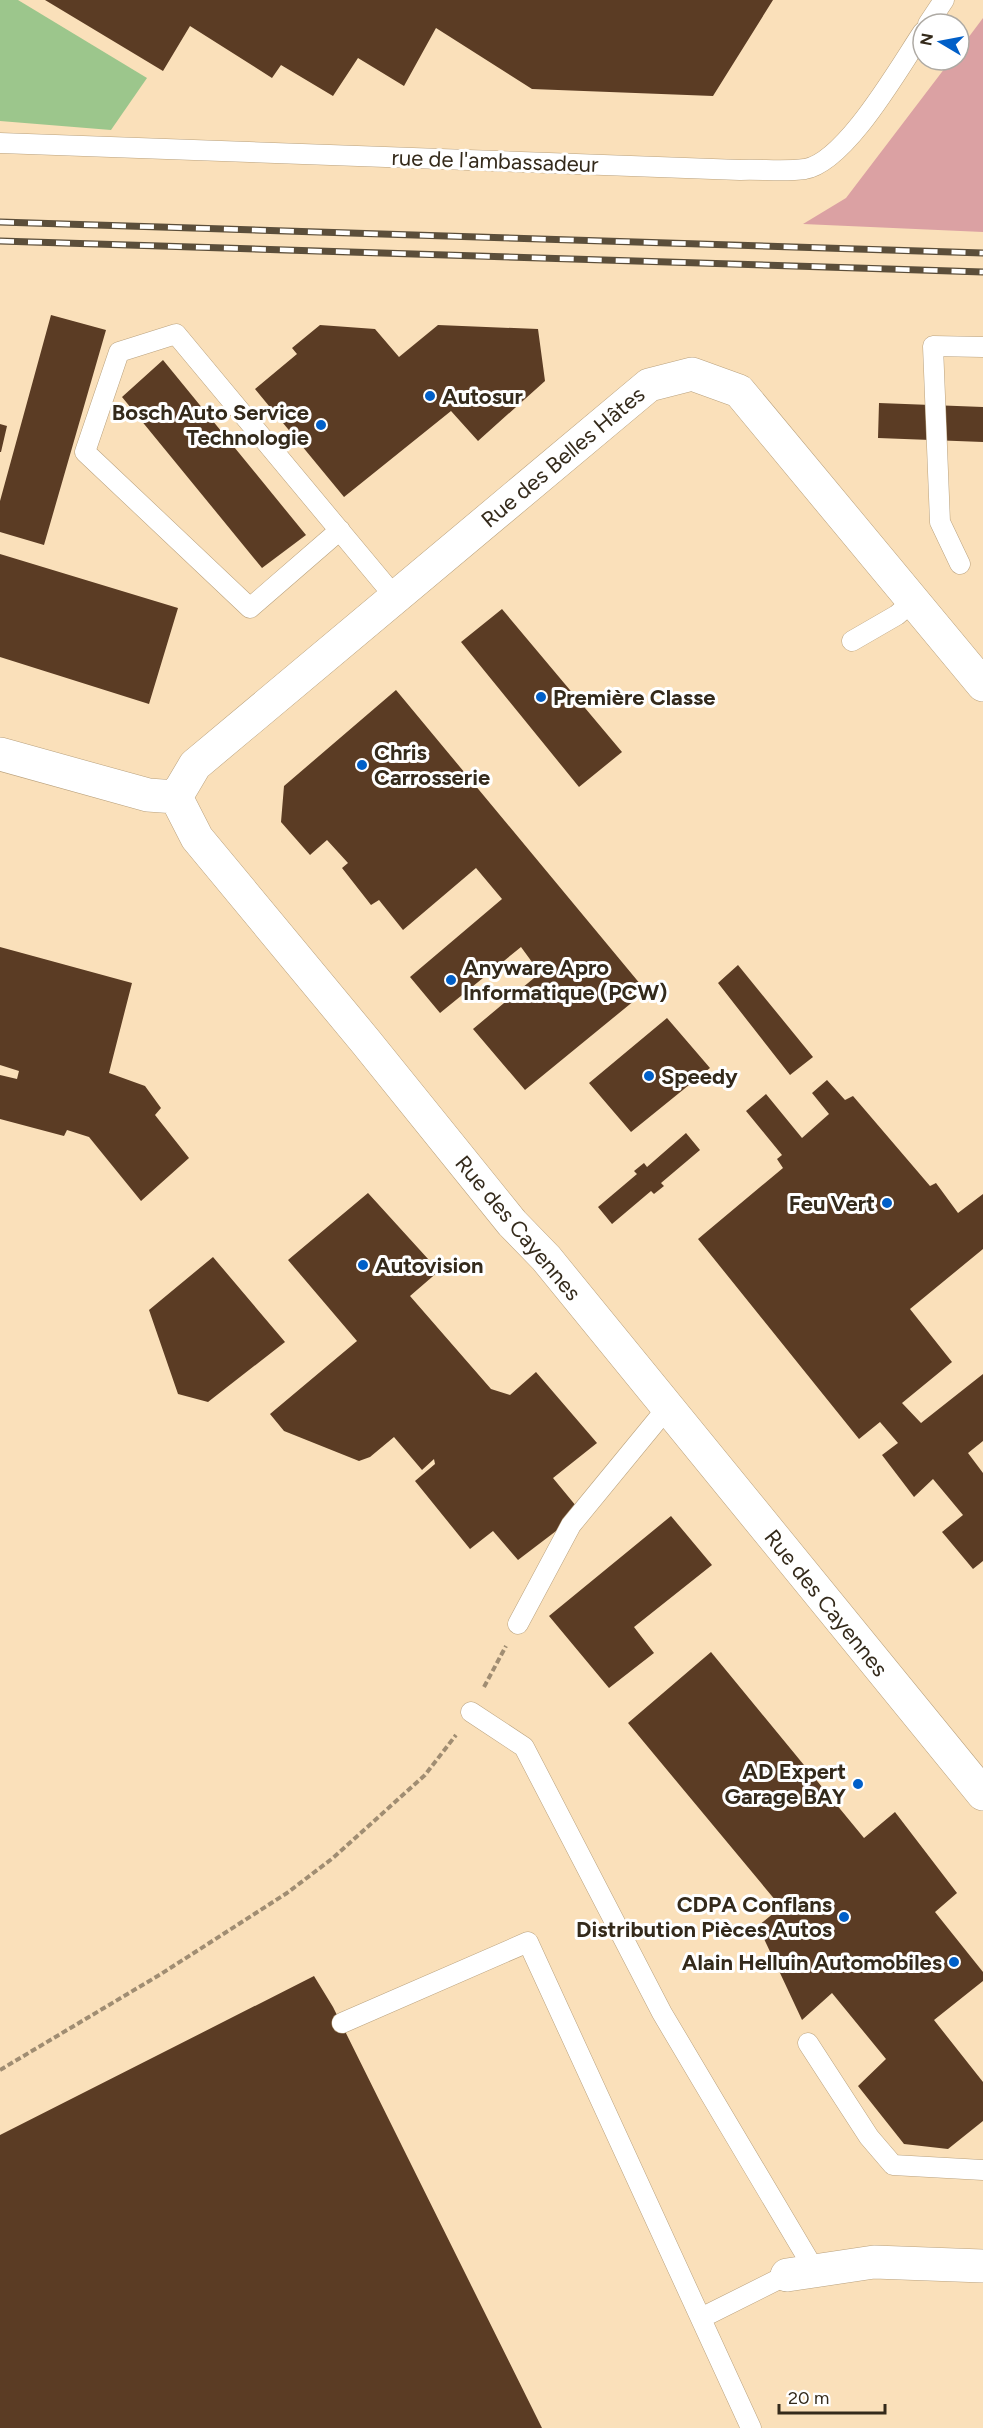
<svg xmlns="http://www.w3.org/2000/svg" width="983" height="2428" font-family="Figtree,sans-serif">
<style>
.green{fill:#dba1a3}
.water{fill:#9cc68c}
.building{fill:#5b3c24}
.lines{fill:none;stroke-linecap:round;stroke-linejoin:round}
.service-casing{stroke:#b9a17d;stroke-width:21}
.minor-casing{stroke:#b9a17d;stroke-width:34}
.path{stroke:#a08d72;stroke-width:4;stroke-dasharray:6 3;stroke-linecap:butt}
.service{stroke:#fff;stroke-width:20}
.minor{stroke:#fff;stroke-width:33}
.rail-casing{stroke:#5b4e3a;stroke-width:7}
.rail{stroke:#fff;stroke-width:4.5;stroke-dasharray:14;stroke-linecap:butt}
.poi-dot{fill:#005fc8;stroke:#fff;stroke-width:2}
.labels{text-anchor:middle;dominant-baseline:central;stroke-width:6;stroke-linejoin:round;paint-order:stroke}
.street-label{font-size:22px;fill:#342a1b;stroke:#fff}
.poi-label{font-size:22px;font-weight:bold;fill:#342a1b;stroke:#fff;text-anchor:start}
</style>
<rect width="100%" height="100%" fill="#fae0ba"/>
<path class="green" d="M983 18V232L803 224 846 198 951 60H959V50Z"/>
<path class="water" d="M0 0H18L147 78 111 130 0 121Z"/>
<path class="building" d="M45 0H773L713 96 532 89 436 28 404 86 358 58 333 96 281 65 272 78 190 26 163 71Z
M51 315 106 330 44 545 0 532V501Z
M320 325 375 329 399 357 438 325 538 329 545 381 478 441 451 411 344 497 255 389 297 354 292 348Z
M163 360 306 535 262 568 122 397Z
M879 403 983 407V442L878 438Z
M0 424 7 426 1 452H0Z
M0 554 178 608 149 704 0 657Z
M502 609 622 752 579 787 461 642Z
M396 690 646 991 525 1090 473 1029 540 973 521 947 440 1013 410 977 502 899 476 868 403 930 379 900 371 905 342 868 348 863 327 840 310 855 281 822 284 786Z
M0 947 132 983 109 1073 145 1086 161 1108 155 1115 189 1158 141 1201 89 1137 67 1130 64 1136 0 1119V1075L17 1079 19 1071 0 1065Z
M738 965 813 1057 790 1075 718 983Z
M667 1018 710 1068 631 1132 589 1083Z
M827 1080 845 1100 853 1096 930 1186 936 1183 958 1213 983 1194V1249L910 1309 952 1362 902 1403 921 1423 983 1374V1441L968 1453 983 1473V1561L973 1569 942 1532 963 1515 933 1479 914 1497 882 1455 898 1443 880 1422 859 1439 698 1239 783 1168 777 1159 782 1155 746 1111 766 1094 802 1138 829 1114 812 1093Z
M686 1133 700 1150 661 1183 664 1186 654 1194 651 1191 612 1224 598 1207 637 1174 634 1171 644 1163 647 1167Z
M368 1193 439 1271 410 1296 491 1389 510 1395 536 1372 597 1443 553 1478 581 1512 518 1560 493 1531 470 1549 415 1481 435 1464 434 1459 422 1470 394 1437 370 1457 359 1461 284 1431 270 1414 357 1341 288 1260Z
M213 1257 285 1342 208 1402 178 1394 149 1310Z
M671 1516 712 1565 634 1627 654 1653 609 1688 549 1616Z
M711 1652 864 1838 895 1812 957 1893 935 1912 983 1972V1981L934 2020 983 2082V2121L948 2149 904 2144 858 2086 886 2059 832 1993 802 2020 758 1926 781 1907 628 1723Z
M314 1976 333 2007 542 2428H0V2135Z"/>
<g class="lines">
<g class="service-casing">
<path id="service" d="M928 24 944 0
M0 143 740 170C761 169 784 172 805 169 846 162 900 66 923 32
M340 530 250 608 85 452 119 352 176 334 395 597
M960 564 940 522 933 346 983 347
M852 641 897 615 913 601
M518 1624 571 1525 667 1408
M471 1712 524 1747 662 2013 814 2269
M342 2023 528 1942 751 2428
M808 2043 869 2137 893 2165 983 2170
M701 2318 787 2275"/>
</g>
<g class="minor-casing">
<path id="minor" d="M0 754 148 795 176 797
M176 797 197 838 366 1042 512 1223 546 1258 983 1794
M176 797 195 765 649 385 692 374 739 391 983 685
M787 2275 874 2262 983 2266"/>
</g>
<path class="path" d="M484 1687 506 1646
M0 2070 161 1974 287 1893 333 1858 425 1775 456 1735"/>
<use href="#service" class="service"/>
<use href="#minor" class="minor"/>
<g class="rail-casing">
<path id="rail" d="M0 222 983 253
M0 241 983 272"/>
</g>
<use href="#rail" class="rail"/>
</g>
<g class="poi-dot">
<circle cx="430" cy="396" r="6"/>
<circle cx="321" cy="425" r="6"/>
<circle cx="541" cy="697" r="6"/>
<circle cx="362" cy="765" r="6"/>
<circle cx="451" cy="980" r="6"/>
<circle cx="649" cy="1076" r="6"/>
<circle cx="887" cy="1203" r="6"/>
<circle cx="363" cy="1265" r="6"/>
<circle cx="858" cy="1784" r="6"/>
<circle cx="844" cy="1917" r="6"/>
<circle cx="954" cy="1962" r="6"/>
</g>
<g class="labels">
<g class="street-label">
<text transform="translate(495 161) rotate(2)">rue de l'ambassadeur</text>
<text transform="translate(563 457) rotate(-40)">Rue des Belles Hâtes</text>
<text transform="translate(518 1228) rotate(50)">Rue des Cayennes</text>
<text transform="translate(826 1603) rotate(51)">Rue des Cayennes</text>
</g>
<g class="poi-label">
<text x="442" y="396">Autosur</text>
<text x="309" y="412" text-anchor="end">Bosch Auto Service<tspan x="309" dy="25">Technologie</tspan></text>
<text x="553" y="697">Première Classe</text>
<text x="374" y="752">Chris<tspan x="374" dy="25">Carrosserie</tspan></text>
<text x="463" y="967">Anyware Apro<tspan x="463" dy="25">Informatique (PCW)</tspan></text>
<text x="661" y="1076">Speedy</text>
<text x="875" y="1203" text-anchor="end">Feu Vert</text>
<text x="375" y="1265">Autovision</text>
<text x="846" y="1771" text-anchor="end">AD Expert<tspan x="846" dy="25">Garage BAY</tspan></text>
<text x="832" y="1904" text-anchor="end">CDPA Conflans<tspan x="832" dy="25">Distribution Pièces Autos</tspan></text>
<text x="942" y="1962" text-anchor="end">Alain Helluin Automobiles</text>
</g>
</g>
<g transform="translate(941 42) rotate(280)"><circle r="28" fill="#ffffff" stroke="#aeaaa4" stroke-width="1.5"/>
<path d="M0-4.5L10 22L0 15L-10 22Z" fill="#005fc8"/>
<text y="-9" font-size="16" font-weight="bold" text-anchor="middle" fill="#342a1b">N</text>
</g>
<path d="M779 2404v9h106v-9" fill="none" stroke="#342a1b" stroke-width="3"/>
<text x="788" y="2404" font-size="18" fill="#342a1b" stroke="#ffffff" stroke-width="4.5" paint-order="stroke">20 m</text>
</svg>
